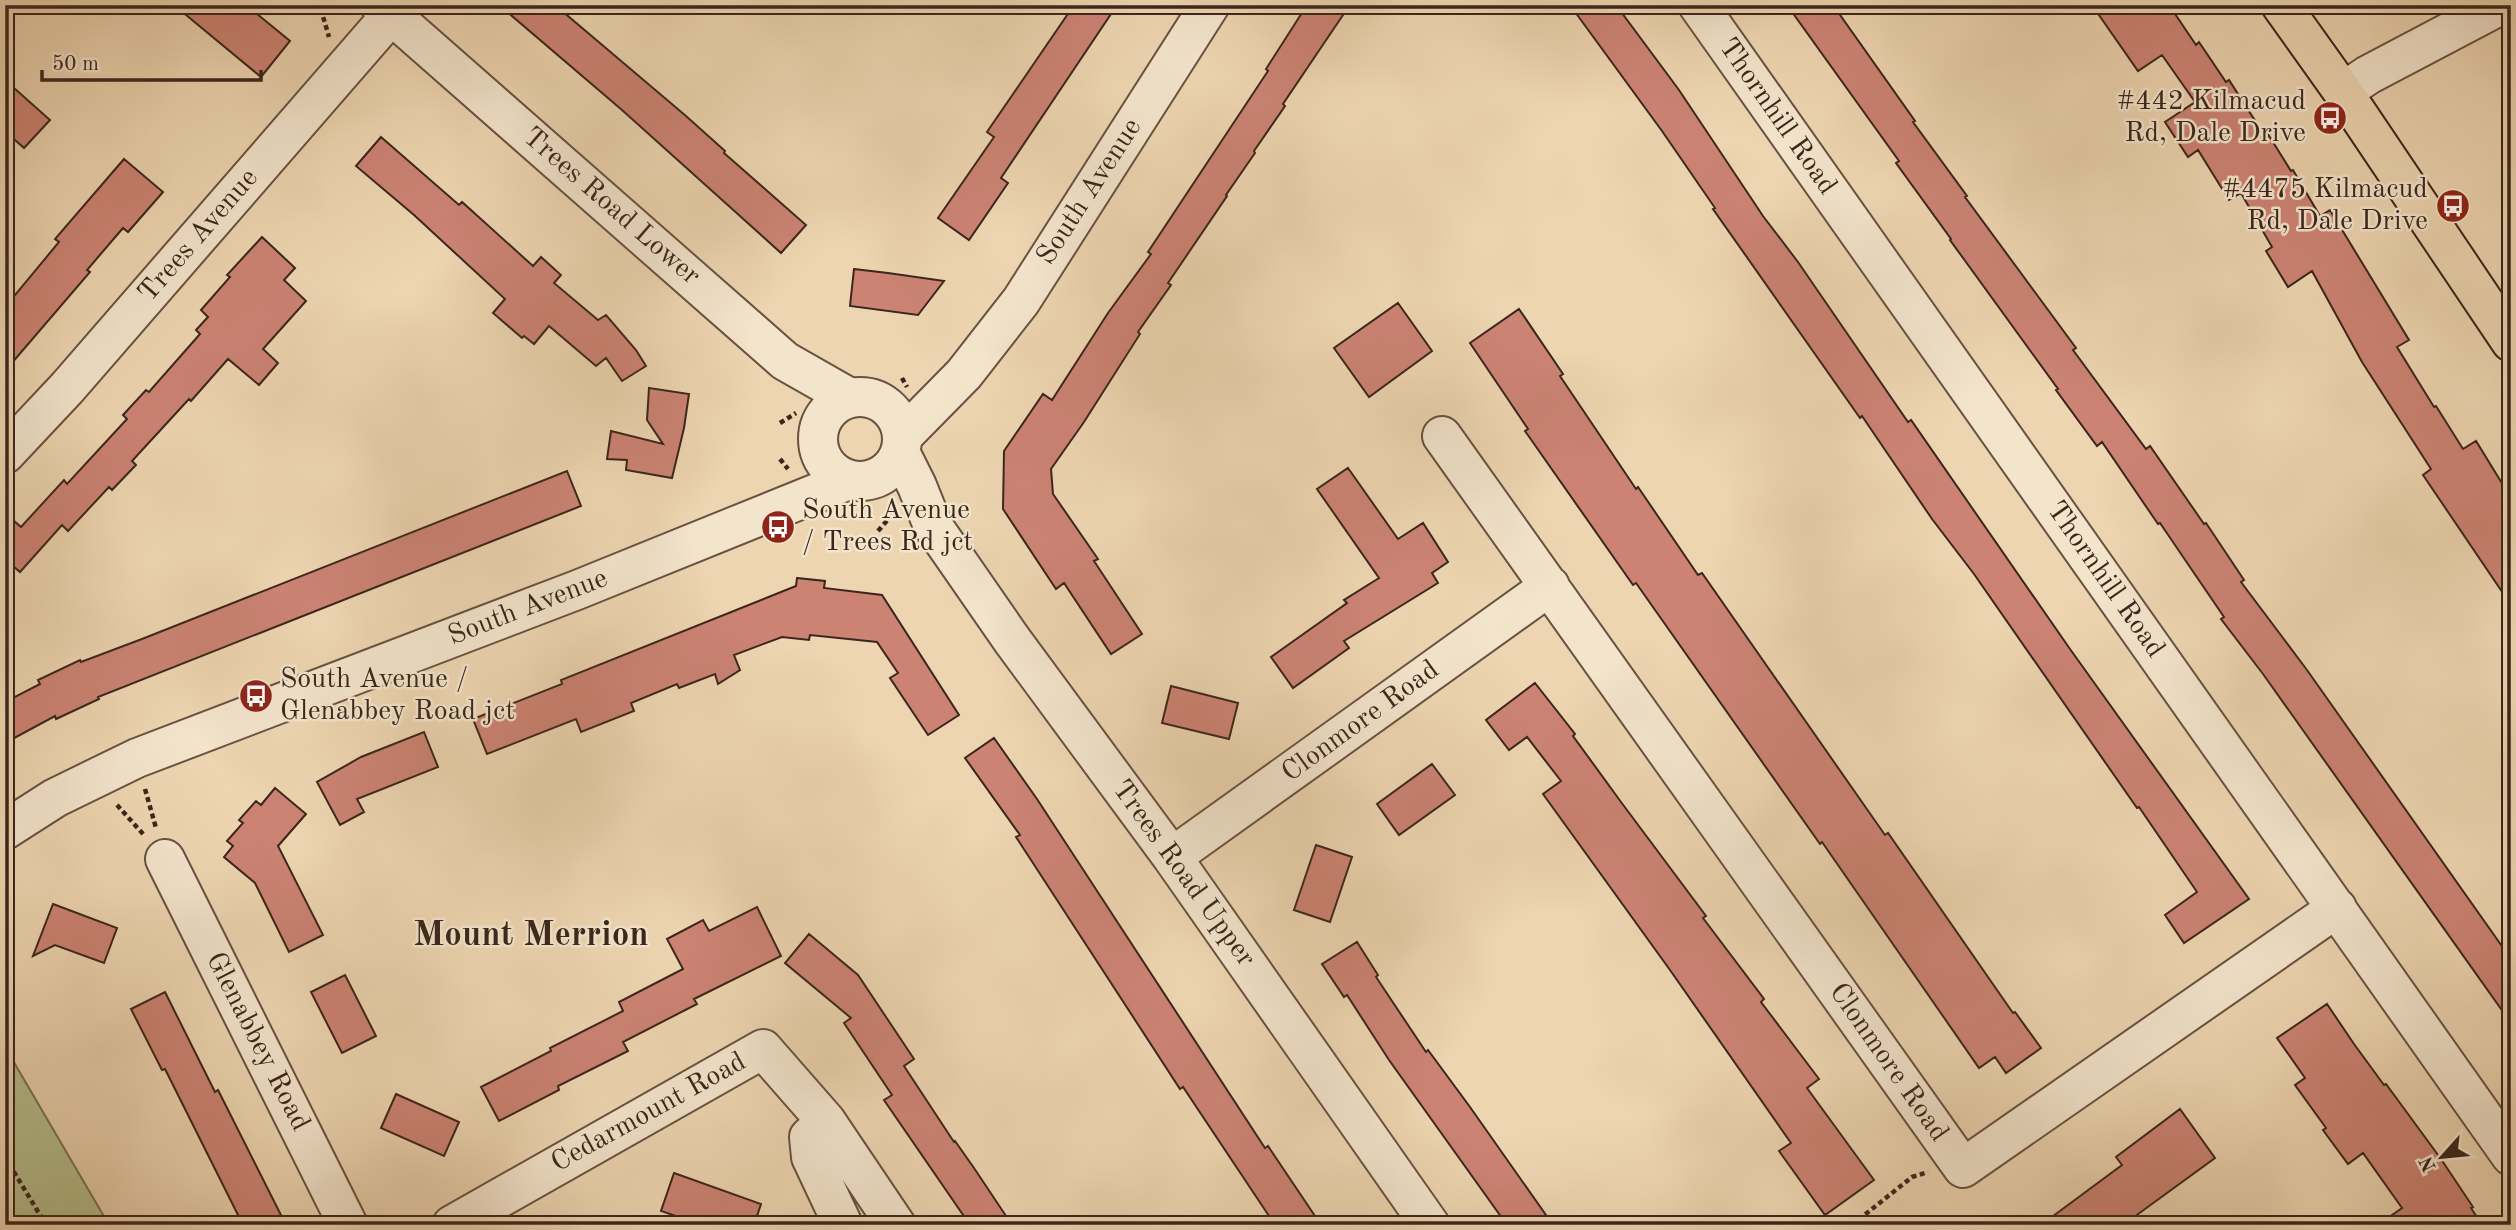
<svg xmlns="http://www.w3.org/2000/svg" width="2516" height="1230" font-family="'Old Standard TT',serif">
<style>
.green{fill:#b6be8d;stroke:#787254;stroke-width:2}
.building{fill:#cc8374;stroke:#3b261c;stroke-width:2}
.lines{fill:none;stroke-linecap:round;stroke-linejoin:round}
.minor-casing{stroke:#685241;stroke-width:42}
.major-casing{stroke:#3b261c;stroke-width:42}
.path{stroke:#3b261c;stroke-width:4.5;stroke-dasharray:5 3.5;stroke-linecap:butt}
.minor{stroke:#f3e4cc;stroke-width:38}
.major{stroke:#edd5b1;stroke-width:38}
.labels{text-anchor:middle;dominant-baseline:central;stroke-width:5;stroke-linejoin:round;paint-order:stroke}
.poi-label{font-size:28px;fill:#3b261c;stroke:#f3e4cc;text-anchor:end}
.street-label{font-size:28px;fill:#3b261c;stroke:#f3e4cc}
.district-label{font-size:35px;font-weight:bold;fill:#3b261c;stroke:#f3e4cc}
</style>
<rect width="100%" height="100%" fill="#edd5b1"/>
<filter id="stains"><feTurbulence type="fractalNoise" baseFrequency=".00286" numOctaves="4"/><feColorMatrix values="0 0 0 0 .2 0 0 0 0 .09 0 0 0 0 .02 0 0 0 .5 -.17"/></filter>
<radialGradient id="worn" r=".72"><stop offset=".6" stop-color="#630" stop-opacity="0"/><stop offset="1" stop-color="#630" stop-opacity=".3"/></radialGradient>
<path class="green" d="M5 1047 109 1225H5Z"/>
<path class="building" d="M174 5H246L290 41 261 77Z
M499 5H555L686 116 725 151 724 153 806 225 781 253 622 110Z
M1074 5H1117L1001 178 1008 183 969 240 938 218 994 137 987 132Z
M1307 5H1329L1343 15 1283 104 1285 106 1254 151 1255 153 1226 195 1227 196 1168 283 1171 285 1138 332 1140 334 1084 422 1051 469 1053 494 1098 559 1094 561 1142 634 1111 654 1064 583 1056 589 1003 509 1004 451 1043 394 1052 400 1108 313 1151 254 1148 252 1268 71 1266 69Z
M1570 5H1616L1679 90 1763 216 1798 262 1908 422 1911 420 2070 649 2249 899 2184 943 2165 915 2197 892 2139 807 2137 808 1974 574 1932 519 1862 416 1860 418 1713 209 1715 208 1662 131Z
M1787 5H1833L1915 121 1913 122 1967 196 1965 197 2076 348 2073 350 2146 449 2150 446 2204 524 2206 523 2244 580 2241 582 2307 670 2511 959V1023L2263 674 2221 619 2224 617 2194 573 2160 523 2158 524 2102 442 2097 446 2056 390 2058 389 1950 240 1951 239 1896 163 1899 161Z
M2092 5H2169L2196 45 2199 42 2226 82 2229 80 2263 133 2266 131 2291 171 2293 170 2320 216 2330 210 2409 340 2397 347 2434 407 2436 406 2463 449 2476 441 2511 498V605L2423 475 2431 469 2362 362 2312 271 2288 287 2266 251 2272 247 2241 193 2229 200 2198 150 2188 157 2165 122 2195 102 2162 55 2138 71Z
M5 80 50 120 24 148 5 131Z
M381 137 459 205 462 202 533 266 541 257 561 275 554 283 598 320 606 315 636 350 646 366 622 381 606 358 596 366 549 326 534 344 524 336 522 338 493 313 505 299 414 215 356 166Z
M124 159 163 192 128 232 123 228 87 270 90 272 5 371V307L59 242 55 239Z
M262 237 295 268 284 280 306 301 263 349 278 363 259 385 228 359 191 401 189 399 132 461 136 465 112 490 109 487 68 531 62 525 20 572 5 559V513L21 527 64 480 67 484 127 419 123 415 146 390 149 392 200 334 196 330 208 317 201 310 230 277 227 275Z
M854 269 888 273 944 281 918 315 850 306Z
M1398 303 1432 351 1369 397 1334 348Z
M1519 309 1563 374 1560 376 1636 489 1638 487 1698 575 1702 573 1885 835 1888 833 2013 1013 2015 1012 2041 1048 2006 1073 1995 1057 1979 1068 1822 842 1820 844 1636 583 1633 585 1525 431 1528 429 1470 343Z
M649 388 689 394 684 428 672 478 626 470 627 460 607 459 611 431 663 444 647 420Z
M1348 468 1398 539 1423 523 1448 562 1432 573 1438 583 1344 641 1349 648 1293 688 1271 657 1347 603 1344 600 1379 578 1317 489Z
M567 471 581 506 98 697 99 699 56 719 55 716 5 743V702L40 684 38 680 80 660 81 662 142 639Z
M797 578 825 581 824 588 882 595 959 715 928 735 890 678 898 673 877 642 810 635 809 640 782 637 734 655 740 670 718 684 715 674 679 688 677 684 631 703 634 711 581 732 576 719 487 754 473 719 562 684 561 680 796 586Z
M1535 683 1575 734 1573 736 1621 802 1706 916 1703 918 1764 999 1761 1002 1819 1079 1807 1088 1874 1180 1825 1215 1779 1151 1791 1143 1670 970 1543 794 1561 781 1527 737 1509 750 1486 720Z
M1171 686 1238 703 1229 739 1162 723Z
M424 732 438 767 357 799 364 812 340 825 317 782 361 757Z
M994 738 1037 799 1265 1148 1268 1146 1321 1225H1275L1183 1087 1180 1089 1016 837 1020 835 965 758Z
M1432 764 1455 795 1399 835 1377 804Z
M275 788 306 814 278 846 323 935 289 952 255 883 224 857 233 846 227 841 243 823 239 820 256 801 261 805Z
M1316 845 1352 857 1330 922 1294 910Z
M53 904 117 928 104 963 55 945 33 956Z
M757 907 781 956 694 999 697 1004 623 1042 628 1051 558 1086 559 1090 499 1121 481 1087 551 1051 550 1048 623 1011 619 1002 683 969 667 939 703 920 709 931Z
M809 934 858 975 914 1059 904 1066 954 1142 955 1141 974 1168 1012 1225H970L884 1100 892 1095 844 1023 851 1018 785 963Z
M1357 942 1378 975 1376 977 1426 1052 1428 1050 1470 1107 1553 1225H1507L1389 1060 1347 995 1344 997 1322 964Z
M345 975 376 1036 342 1053 311 992Z
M165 992 215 1092 218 1090 286 1225H243L165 1069 162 1070 131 1009Z
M2327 1004 2354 1044 2384 1085 2386 1084 2441 1159 2473 1207 2471 1208 2482 1225H2378L2402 1208 2363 1153 2348 1164 2323 1130 2326 1128 2295 1085 2305 1078 2277 1038Z
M396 1094 459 1122 444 1156 381 1128Z
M2180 1109 2215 1158 2123 1225H2041L2122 1165 2116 1157Z
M674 1173 761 1204 754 1225H702L661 1211Z"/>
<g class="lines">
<g class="minor-casing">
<path id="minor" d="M380 5 785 361 850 398
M1698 5 2511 1156
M2343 92 2368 75 2501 5
M818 439a42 42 0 1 1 84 0a42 42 0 1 1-84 0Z
M903 436 964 374 1021 301 1210 5
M1442 436 1963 1168 2337 908
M900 452 917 486 933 526 1012 640 1172 857 1430 1225
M5 454 67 388 391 15
M5 830 55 798 137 758 577 590 849 480
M1172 857 1550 586
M165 859 348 1225
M826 1121 809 1137 811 1157 843 1225
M452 1225 763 1049 826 1121 896 1225"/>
</g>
<g class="major-casing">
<path id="major" d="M2281 5 2343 92 2511 342"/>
</g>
<path class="path" d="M312 5 322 13 329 37
M902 378 907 387
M780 423 796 413
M780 459 788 469
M878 531 892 515
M145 789 156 828
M117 805 144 835
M5 1157 46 1225
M1852 1225 1912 1177 1928 1172"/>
<use href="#minor" class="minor"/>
<use href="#major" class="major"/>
</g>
<defs>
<g id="bus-disc" transform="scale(1.75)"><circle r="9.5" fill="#8f2418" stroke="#f3e4cc"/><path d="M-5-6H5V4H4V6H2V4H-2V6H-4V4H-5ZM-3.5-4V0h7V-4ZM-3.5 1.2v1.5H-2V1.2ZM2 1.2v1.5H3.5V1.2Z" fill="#fff"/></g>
</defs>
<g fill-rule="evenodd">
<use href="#bus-disc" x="2330" y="118"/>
<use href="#bus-disc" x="2453" y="206"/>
<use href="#bus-disc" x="778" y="527"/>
<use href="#bus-disc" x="256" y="696"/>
</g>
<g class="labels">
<g class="poi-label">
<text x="2306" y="102">#442 Kilmacud<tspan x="2306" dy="32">Rd, Dale Drive</tspan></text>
<text x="2428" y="190">#4475 Kilmacud<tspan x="2428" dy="32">Rd, Dale Drive</tspan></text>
<text x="802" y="511" text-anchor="start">South Avenue<tspan x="802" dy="32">/ Trees Rd jct</tspan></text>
<text x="280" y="680" text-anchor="start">South Avenue /<tspan x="280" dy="32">Glenabbey Road jct</tspan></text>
</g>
<g class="street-label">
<text transform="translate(1777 117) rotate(55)">Thornhill Road</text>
<text transform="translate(1090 192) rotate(-57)">South Avenue</text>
<text transform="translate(611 207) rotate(41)">Trees Road Lower</text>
<text transform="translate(199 236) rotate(-49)">Trees Avenue</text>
<text transform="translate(2105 580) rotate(55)">Thornhill Road</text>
<text transform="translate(528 608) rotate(-21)">South Avenue</text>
<text transform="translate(1361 722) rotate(-36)">Clonmore Road</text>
<text transform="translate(1183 874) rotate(54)">Trees Road Upper</text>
<text transform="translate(257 1042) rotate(63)">Glenabbey Road</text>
<text transform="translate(1888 1063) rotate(55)">Clonmore Road</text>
<text transform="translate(649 1113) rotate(-29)">Cedarmount Road</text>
</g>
<g class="district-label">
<text x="531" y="935">Mount Merrion</text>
</g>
</g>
<rect width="2516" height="1230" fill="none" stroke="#edd5b1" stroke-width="28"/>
<rect x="7" y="7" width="2502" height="1216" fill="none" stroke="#3b261c" stroke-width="3.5"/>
<rect x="14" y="14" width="2488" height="1202" fill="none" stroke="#3b261c" stroke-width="2"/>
<g transform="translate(2442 1157) rotate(243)" stroke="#f3e4cc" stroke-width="5" paint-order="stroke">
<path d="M0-5L12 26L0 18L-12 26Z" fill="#3b261c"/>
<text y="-10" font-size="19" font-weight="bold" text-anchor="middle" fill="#3b261c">N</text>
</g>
<path d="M42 70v10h219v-10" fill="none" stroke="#3b261c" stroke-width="3.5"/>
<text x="52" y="70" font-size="21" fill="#3b261c" stroke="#f3e4cc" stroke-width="5" paint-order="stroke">50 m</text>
<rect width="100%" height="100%" filter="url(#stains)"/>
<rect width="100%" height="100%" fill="url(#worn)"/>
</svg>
